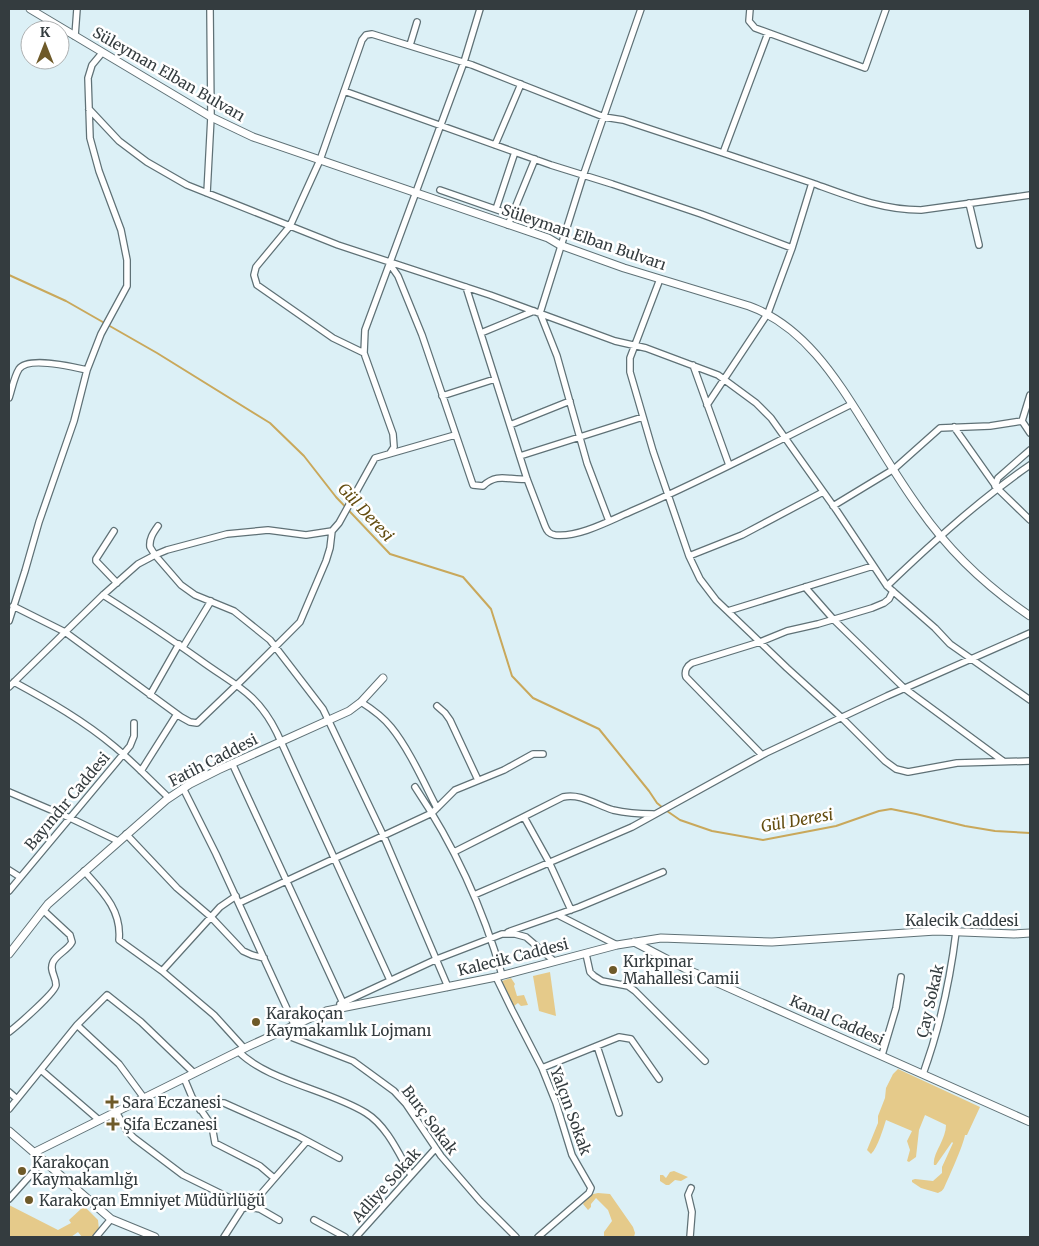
<svg xmlns="http://www.w3.org/2000/svg" width="1039" height="1246" font-family="Merriweather,serif">
<style>
.green{fill:#e5ca8a}
.lines{fill:none;stroke-linecap:round;stroke-linejoin:round}
.stream{stroke:#c9a85b;stroke-width:2}
.minor-casing{stroke:#5f7176;stroke-width:8}
.tertiary-casing{stroke:#5f7176;stroke-width:9}
.minor{stroke:#fff;stroke-width:5.5}
.tertiary{stroke:#fff;stroke-width:7}
.poi-dot{fill:#6e5a29;stroke:#fff;stroke-width:2}
.labels{text-anchor:middle;dominant-baseline:central;stroke-width:5;stroke-linejoin:round;paint-order:stroke}
.street-label{font-size:15px;fill:#343c3f;stroke:#fff}
.poi-label{font-size:15px;fill:#343c3f;stroke:#fff;text-anchor:start}
.water-label{font-size:16px;font-style:italic;fill:#634d10;stroke:#fff}
</style>
<rect width="100%" height="100%" fill="#dcf0f6"/>
<path class="green" d="M550 972 556 1016 539 1011 533 976Z
M511 978 515 984 514 986 517 996 524 995 528 1005 521 1006 518 1003 514 1006 502 981Z
M898 1069 980 1107 967 1135H965C963 1146 949 1177 944 1188 942 1191 942 1191 938 1193L921 1188 912 1182V1180L915 1179 933 1181 942 1173V1167L953 1143 952 1142 936 1165H934C932 1154 946 1140 946 1125L925 1115 919 1130 916 1157 909 1162 907 1161 910 1150 907 1141 912 1131 886 1120C883 1129 878 1147 871 1154L867 1150 878 1123V1116L885 1098 886 1088 893 1074Z
M674 1171 688 1177 681 1181 675 1180 669 1185H666L660 1181V1175H663L666 1178 670 1172Z
M598 1193 610 1194 633 1227 635 1233 634 1237H604V1232L612 1221 608 1210 596 1198 591 1204V1207L588 1210 583 1204 589 1195Z
M82 1204 98 1220 99 1230 93 1237H82L78 1232 71 1237H9V1205L58 1230 71 1223 69 1220 82 1208Z"/>
<g class="lines">
<path class="stream" d="M9 275 66 301 157 353 270 423 304 456 336 497 390 554 463 577 491 609 512 676 533 698 599 729 649 791 657 803 663 808
M667 811 680 820 712 831 763 840 836 826 879 811 891 809 916 814 965 826 995 831 1030 833"/>
<g class="minor-casing">
<path id="minor" d="M750 9 749 21 755 28 865 68 886 9
M75 36 77 9
M410 45 417 22
M344 91 551 165 612 184 701 214 792 248
M89 109 119 141 147 162 187 185 338 245 490 295 615 341 646 348 718 375 756 403 771 418 837 511 887 586 935 628 950 644 1030 700
M495 145 521 84
M812 183C848 196 882 210 921 210L1030 195
M440 190 564 233
M207 193 211 117 210 9
M969 203 979 245
M496 209 515 152
M508 225 535 159
M389 263 398 276 422 335 473 485 483 486C498 472 509 481 527 479
M660 279 630 358V372L653 451 689 556 700 579 716 600 787 668 841 717 885 761 896 769 908 772 957 763 1030 761
M466 287 527 479 545 526C547 531 549 534 555 535 578 538 611 520 632 511 707 479 779 440 852 404
M481 333 534 311
M364 353 333 338 257 285 254 275 256 267 290 226 320 160 362 40 366 35 372 34 472 65 604 117 623 120 723 153
M693 365 729 465
M442 396 495 379
M9 398C12 389 14 377 19 369 28 356 74 367 87 370
M707 405 768 313 792 248 812 183 723 153 768 33
M1022 421 1030 395
M1022 421 1030 433
M510 425 570 401
M954 427 997 488 1030 520
M390 453 394 447 393 434 364 353 365 330 464 62 480 9
M520 456 643 417
M995 486 998 478 1030 450
M833 506 894 469 940 428 990 426 1022 421
M609 521 587 463 557 356 540 313 583 176 641 9
M158 526C153 533 149 539 150 547L155 555 181 585 195 595 234 611 270 640 323 709 384 837 448 987
M114 531 96 559V561L117 583
M689 556 742 535 823 492
M887 586C933 542 978 501 1030 465
M805 587 834 620 904 688 1003 761
M103 595C136 616 168 637 200 660 234 685 257 692 277 733L390 980
M13 606 65 632 181 717 190 722 197 723 244 678 300 622 326 561 330 548 332 531
M728 611 873 566
M9 621 25 571 39 522 74 421 87 370 101 334 127 286V260L121 230 99 171 90 138 88 78 92 65 102 53
M183 647 211 601
M14 682C49 701 84 721 115 747 134 763 151 781 169 798
M9 687 103 595 138 564 155 555 167 550 227 534 268 530 306 535 332 531 339 523 375 458 455 435
M150 695 179 644
M361 702C372 709 383 717 391 727 409 749 424 783 437 808
M437 706 445 713 450 720 478 780
M762 755 686 677C684 671 687 666 692 663L760 642 787 631 818 624 872 608 884 603 889 599 893 591
M232 763 343 1003
M141 771 177 714
M415 787C454 845 483 908 502 975
M183 788 216 854 294 1024
M9 792 70 818 118 841
M524 817 549 862 571 910
M126 834 177 888 211 917 243 951 252 955 264 958
M454 852 563 797C581 793 596 805 613 810 626 813 639 814 653 814
M9 870 20 877
M84 871C102 891 122 910 119 940L162 971
M9 891 130 746 134 736V723
M474 895 632 827 766 753 887 696 1030 633
M236 896 220 907 162 971 214 1015 244 1048
M239 903 432 813 455 790 504 770 533 754H543
M558 915 617 945
M508 932 579 907 663 872
M586 954 590 972 594 976 602 981 628 986 635 991 705 1061
M496 977 512 1010 542 1068 556 1103 572 1155 591 1188 589 1193 538 1237
M340 1004 437 959 502 934H515L526 937 554 961
M77 1025 119 1064 144 1098
M9 1032C17 1026 56 992 56 985 56 976 49 971 53 962 57 954 68 950 72 942L70 935 43 910
M278 1032 353 1061 394 1091 406 1104 441 1156 480 1201 516 1237
M597 1046 619 1113
M238 1051C267 1081 329 1090 366 1113 387 1126 399 1154 411 1175
M882 1055 896 1008 901 977
M542 1068 619 1037 631 1039 659 1079
M41 1070 99 1120
M923 1074C940 1027 950 981 956 932
M184 1078 192 1097 212 1126 215 1143 260 1166 274 1178
M9 1092 17 1099
M9 1109 77 1025 107 995 141 1022 194 1073
M200 1110 215 1103H224L298 1136 339 1158
M116 1112 127 1131 134 1138 183 1175 248 1207 260 1209 279 1220
M9 1199 44 1160
M314 1220 345 1237
M96 1237 111 1219
M224 1237 242 1209 248 1207 254 1202 307 1141
M356 1237 435 1149
M690 1237 692 1212 688 1195 691 1188"/>
</g>
<g class="tertiary-casing">
<path id="tertiary" d="M30 9 211 117 253 137 548 238 560 245 624 268 749 306C804 326 836 378 866 426 883 453 900 482 919 508 949 551 987 587 1030 616
M634 942 684 968 1030 1122
M9 954 48 904 166 800 190 784 218 770 349 711 361 702 383 678
M9 1131 111 1219 155 1237
M35 1152 247 1047 326 1011 496 977 617 945 661 938 772 942 936 931 1014 934 1030 933"/>
</g>
<use href="#minor" class="minor"/>
<use href="#tertiary" class="tertiary"/>
</g>
<g class="poi-dot">
<circle cx="613" cy="970" r="5"/>
<circle cx="256" cy="1022" r="5"/>
<path d="M109.5 1094.5h5v5h5v5h-5v5h-5v-5h-5v-5h5z"/>
<path d="M110.5 1116.5h5v5h5v5h-5v5h-5v-5h-5v-5h5z"/>
<circle cx="22" cy="1171" r="5"/>
<circle cx="29" cy="1200" r="5"/>
</g>
<g class="labels">
<g class="street-label">
<text transform="translate(169 74) rotate(30)">Süleyman Elban Bulvarı</text>
<text transform="translate(584 237) rotate(19)">Süleyman Elban Bulvarı</text>
<text transform="translate(213 760) rotate(-27)">Fatih Caddesi</text>
<text transform="translate(67 801) rotate(-50)">Bayındır Caddesi</text>
<text x="962" y="920">Kalecik Caddesi</text>
<text transform="translate(513 957) rotate(-14)">Kalecik Caddesi</text>
<text transform="translate(930 1001) rotate(-77)">Çay Sokak</text>
<text transform="translate(837 1020) rotate(24)">Kanal Caddesi</text>
<text transform="translate(571 1111) rotate(70)">Yalçın Sokak</text>
<text transform="translate(430 1120) rotate(53)">Burç Sokak</text>
<text transform="translate(386 1185) rotate(-48)">Adliye Sokak</text>
</g>
<g class="poi-label">
<text x="623" y="961">Kırkpınar<tspan x="623" dy="17">Mahallesi Camii</tspan></text>
<text x="266" y="1013">Karakoçan<tspan x="266" dy="17">Kaymakamlık Lojmanı</tspan></text>
<text x="122" y="1102">Sara Eczanesi</text>
<text x="123" y="1124">Şifa Eczanesi</text>
<text x="32" y="1162">Karakoçan<tspan x="32" dy="17">Kaymakamlığı</tspan></text>
<text x="39" y="1200">Karakoçan Emniyet Müdürlüğü</text>
</g>
<g class="water-label">
<text transform="translate(366 512) rotate(47)">Gül Deresi</text>
<text transform="translate(797 820) rotate(-10)">Gül Deresi</text>
</g>
</g>
<rect width="1039" height="1246" fill="none" stroke="#343c3f" stroke-width="20"/>
<g transform="translate(45 45)"><circle r="24" fill="#ffffff" stroke="#aeb1b2"/>
<path d="M0-4L9 19L0 12L-9 19Z" fill="#6e5a29"/>
<text y="-8" font-size="14" font-weight="bold" text-anchor="middle" fill="#343c3f">K</text>
</g>
</svg>
